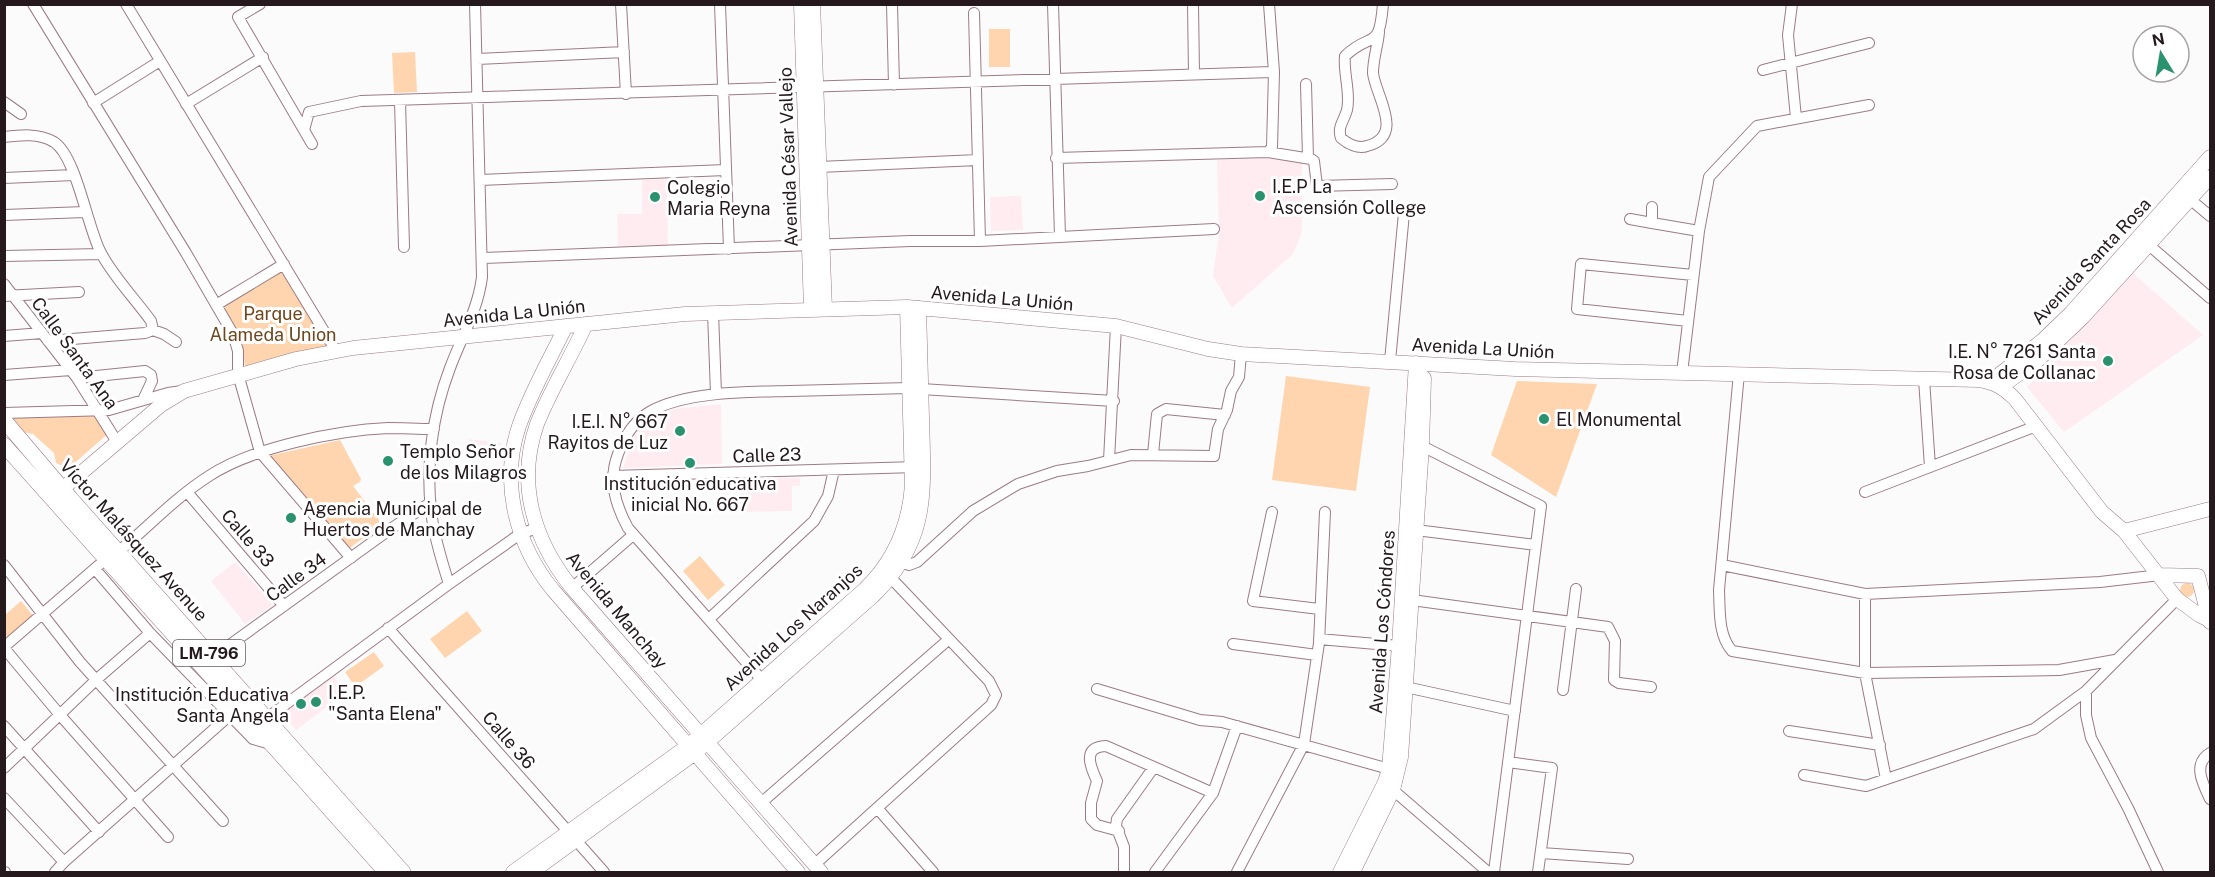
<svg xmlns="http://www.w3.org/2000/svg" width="2215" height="877" font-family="'Public Sans',sans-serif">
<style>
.built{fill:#feecf1}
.green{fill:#fed5af}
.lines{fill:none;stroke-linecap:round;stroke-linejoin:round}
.street-casing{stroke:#9c7b85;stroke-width:12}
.secondary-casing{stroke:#9c7b85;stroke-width:15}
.primary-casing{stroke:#9c7b85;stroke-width:16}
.street{stroke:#fff;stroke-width:10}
.secondary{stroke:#fff;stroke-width:14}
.primary{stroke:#fff;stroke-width:15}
.poi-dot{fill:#2b926f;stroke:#fff;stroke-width:2}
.labels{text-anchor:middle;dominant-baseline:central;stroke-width:6;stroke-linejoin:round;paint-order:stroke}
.shield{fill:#fff;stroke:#665e61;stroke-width:1.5}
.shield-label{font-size:16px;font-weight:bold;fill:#25191d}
.street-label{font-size:18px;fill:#25191d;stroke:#fff}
.poi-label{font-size:18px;fill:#25191d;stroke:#fff;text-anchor:start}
.park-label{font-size:18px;fill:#6e471d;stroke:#fff}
</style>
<rect width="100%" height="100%" fill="#fbfbfb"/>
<path class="built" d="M1302 156V232L1293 254 1232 308 1213 276 1219 234 1217 160Z
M667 179 668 246 618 247 617 214H642V180Z
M1021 196 1023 230 991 231 990 197Z
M2133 273 2203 335 2064 432 2027 387Z
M721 404 722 464 623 468 632 439 646 423 658 414 675 409Z
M469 439 501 443 499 456 467 452Z
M800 478V486H792V511L741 512V487L732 486V479Z
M235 562 273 605 245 624 211 581Z
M333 676 347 692 296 730 284 716V712Z"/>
<path class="green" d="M989 29H1010V67H989Z
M415 52 417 92 394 93 392 53Z
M281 271 324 336 328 349 245 367 242 340 223 305Z
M1286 376 1370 387 1356 491 1272 480Z
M1517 381 1597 384 1556 497 1491 455Z
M93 411 110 432 71 466 65 467 56 463 54 453 33 434 23 432 9 417Z
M340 440 361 479 360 482 353 486 382 524 347 550 268 456Z
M700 556 725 585 708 600 683 571Z
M2180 590a7 7 0 1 1 14 0a7 7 0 1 1-14 0Z
M21 601 35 618 8 639 5 634V615Z
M467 611 482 631 445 658 430 639Z
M374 652 384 666 355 687 345 672Z"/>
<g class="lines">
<g class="street-casing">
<path id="street" d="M33 4 186 253 233 334 238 351V374L260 452 351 558
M126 4 336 351
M260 4 238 17 312 144
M621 4 626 94
M720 4 729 249
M892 4 894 85
M1053 4 1060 236
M1193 4 1194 74
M1792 4 1788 35 1796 118
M974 13 980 241
M1379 32C1378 45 1373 59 1373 73 1375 95 1406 136 1367 146 1358 149 1348 144 1341 138 1337 127 1344 121 1347 110 1351 93 1343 73 1345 56 1372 30 1379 53 1383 4
M477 59 624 52
M1763 70 1869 43
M1306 84 1308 158
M400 101 404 247
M4 102 21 114
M93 103 160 61
M186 104 263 57
M304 130 309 112 361 101 1274 72
M4 137C21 135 39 133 54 142 76 156 87 225 100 251 111 274 136 300 151 321L153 330
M1268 152 1272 147 1274 72 1269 4
M1056 158 1268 152 1311 159 1314 161 1317 186 1392 184
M819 167 978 160
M4 178 74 175
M480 180 726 170
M2191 200 2210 216
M1652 207V223L1699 231
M4 215 85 212
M1630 219 1652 223
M2150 246 2210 298
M4 256 101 254
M483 258 910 241H980L1214 229
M4 284 77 378 117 442
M4 296 79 292
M216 305 284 264
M713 312 716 394
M1688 321 1577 309 1581 264 1693 275
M4 336 42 333
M48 341 145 333 153 330 164 334 176 342
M1390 361 1404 213
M1682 373 1699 231 1709 177 1757 126 1869 105
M1739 373 1719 590C1720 611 1718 635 1732 651L1865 673 2059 670 2115 660
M4 375 71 370
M77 378 145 371 151 375 152 381 143 400
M1924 379 1930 467
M921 389 1114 401
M4 413 109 410 168 393 182 391
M1422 446 1541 506 1494 872
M1153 454 1157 414 1166 409 1225 415
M1109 460 1116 326
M612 476 917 467
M187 492 284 606
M1865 492 2036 426
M1272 512 1253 601 1319 609
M1416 530 1536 545
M118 552C148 527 176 497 209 476 251 448 337 430 388 428 403 428 418 429 434 429
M901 563 909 565 917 562 973 511 1018 484 1057 471 1088 466 1131 455 1214 456 1218 429 1227 410 1231 391 1239 377 1241 354
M4 565 80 662 223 821
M1722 565 1865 594 2100 582 2160 575
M95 569 150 633 253 739 274 745
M449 584C442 562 435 540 432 518 425 468 432 415 450 368 461 338 478 310 482 277L475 4
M572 588 633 535
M1865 594V673L1886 779
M1412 600 1608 627 1615 641 1614 680 1619 683 1651 687
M709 619 814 521 828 496 834 470
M388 628 604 872
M1319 639 1399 646
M1233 644 1317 655
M4 647 99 565
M4 648 60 715 168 837
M213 657 392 528 430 503
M762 680 628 528C615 504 608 480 618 454 624 437 635 420 651 411 688 391 749 392 790 391 830 390 869 389 909 388
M1401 686 1515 711
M1097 689 1200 720 1222 722 1389 769
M1563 690 1576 589
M2086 691V715L2091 738 2128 808 2158 872
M267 718 449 584 520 534 537 528
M4 726 99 832
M1789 731 1880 745
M2210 753C2192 764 2203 784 2210 799
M1508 762 1552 768 1538 872
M4 768 97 679 150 633
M1804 775 1866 786 2034 729 2086 691 2177 599
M1393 790 1488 872
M4 798 64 862
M761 803 948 640
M878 809 933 872
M1119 831 1097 825 1091 819V803L1097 781C1090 766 1082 747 1106 746L1213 793
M1541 853 1628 859
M814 865 991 705 996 695 989 681 891 578
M4 872H5
M55 872 64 862 230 715
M1124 872V847L1116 826 1117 819 1154 767
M1155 872 1213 793 1237 726
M1237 872 1304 744 1319 643 1325 512"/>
</g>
<g class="secondary-casing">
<path id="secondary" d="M801 4 811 309
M813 4 825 309
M586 324C571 357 550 391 537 424 516 484 534 541 572 588L821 872
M566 326C550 359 531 392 519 426 500 483 516 545 553 590L798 872
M1990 382 2043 340 2071 313 2210 157
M2002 386 2037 361 2083 317 2210 177
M54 496 161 405 184 391 296 359 353 348 685 314 907 307 1116 326 1208 349 1241 354 1515 369 1978 380C1994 382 2003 387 2015 399L2102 512 2124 531 2177 599 2199 615 2209 620
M2124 531 2210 509
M2160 575 2198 576 2210 622
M513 872 689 745 865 589C895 560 909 526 912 485L907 307
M532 872 695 753 873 596C930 541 924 491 922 418 921 381 920 345 919 308
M1340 872 1385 782 1389 769 1399 646 1416 363
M1353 872 1393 790 1401 757 1422 446 1424 378"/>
</g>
<g class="primary-casing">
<path id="primary" d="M4 420 71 499 403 872
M4 445 386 872"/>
</g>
<use href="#street" class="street"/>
<use href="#secondary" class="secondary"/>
<use href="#primary" class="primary"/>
</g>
<g class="poi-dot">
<circle cx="1260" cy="196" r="6"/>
<circle cx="655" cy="197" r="6"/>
<circle cx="2108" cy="361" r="6"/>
<circle cx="1544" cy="419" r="6"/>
<circle cx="680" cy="431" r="6"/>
<circle cx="388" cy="461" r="6"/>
<circle cx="690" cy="463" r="6"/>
<circle cx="291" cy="518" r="6"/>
<circle cx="316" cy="702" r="6"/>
<circle cx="301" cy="704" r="6"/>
</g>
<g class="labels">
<rect class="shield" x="173" y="640" width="72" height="26" rx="4.5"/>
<g class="shield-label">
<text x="209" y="653">LM-796</text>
</g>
<g class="street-label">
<text transform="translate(788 157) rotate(-92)">Avenida César Vallejo</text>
<text transform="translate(2091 261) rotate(-47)">Avenida Santa Rosa</text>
<text transform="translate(1002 298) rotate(5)">Avenida La Unión</text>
<text transform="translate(514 313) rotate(-6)">Avenida La Unión</text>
<text transform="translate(1483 348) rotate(3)">Avenida La Unión</text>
<text transform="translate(75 353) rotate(54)">Calle Santa Ana</text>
<text transform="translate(767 455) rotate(-2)">Calle 23</text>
<text transform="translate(248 538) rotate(49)">Calle 33</text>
<text transform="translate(134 540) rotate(48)">Víctor Malásquez Avenue</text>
<text transform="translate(296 577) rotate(-36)">Calle 34</text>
<text transform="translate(617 610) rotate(50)">Avenida Manchay</text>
<text transform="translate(1382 622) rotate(-86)">Avenida Los Cóndores</text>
<text transform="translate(793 627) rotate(-42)">Avenida Los Naranjos</text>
<text transform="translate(509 740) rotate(49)">Calle 36</text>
</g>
<g class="poi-label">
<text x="1272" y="186">I.E.P La<tspan x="1272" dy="21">Ascensión College</tspan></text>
<text x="667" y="187">Colegio<tspan x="667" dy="21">Maria Reyna</tspan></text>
<text x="2096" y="351" text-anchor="end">I.E. N° 7261 Santa<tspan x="2096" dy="21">Rosa de Collanac</tspan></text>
<text x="1556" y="419">El Monumental</text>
<text x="668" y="421" text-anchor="end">I.E.I. N° 667<tspan x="668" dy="21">Rayitos de Luz</tspan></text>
<text x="400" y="451">Templo Señor<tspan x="400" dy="21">de los Milagros</tspan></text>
<text x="690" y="483" text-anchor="middle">Institución educativa<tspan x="690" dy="21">inicial No. 667</tspan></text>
<text x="303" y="508">Agencia Municipal de<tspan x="303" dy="21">Huertos de Manchay</tspan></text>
<text x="328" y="692">I.E.P.<tspan x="328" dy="21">"Santa Elena"</tspan></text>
<text x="289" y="694" text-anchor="end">Institución Educativa<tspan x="289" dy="21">Santa Angela</tspan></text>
</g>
<g class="park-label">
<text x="273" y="313">Parque<tspan x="273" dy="21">Alameda Union</tspan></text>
</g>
</g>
<rect width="2215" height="877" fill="none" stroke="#25191d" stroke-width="12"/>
<g transform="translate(2161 54) rotate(349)"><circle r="28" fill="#ffffff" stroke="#a8a3a5" stroke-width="1.5"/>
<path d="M0-4.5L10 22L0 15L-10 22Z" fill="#2b926f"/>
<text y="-9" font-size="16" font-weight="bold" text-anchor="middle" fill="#25191d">N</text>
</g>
</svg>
